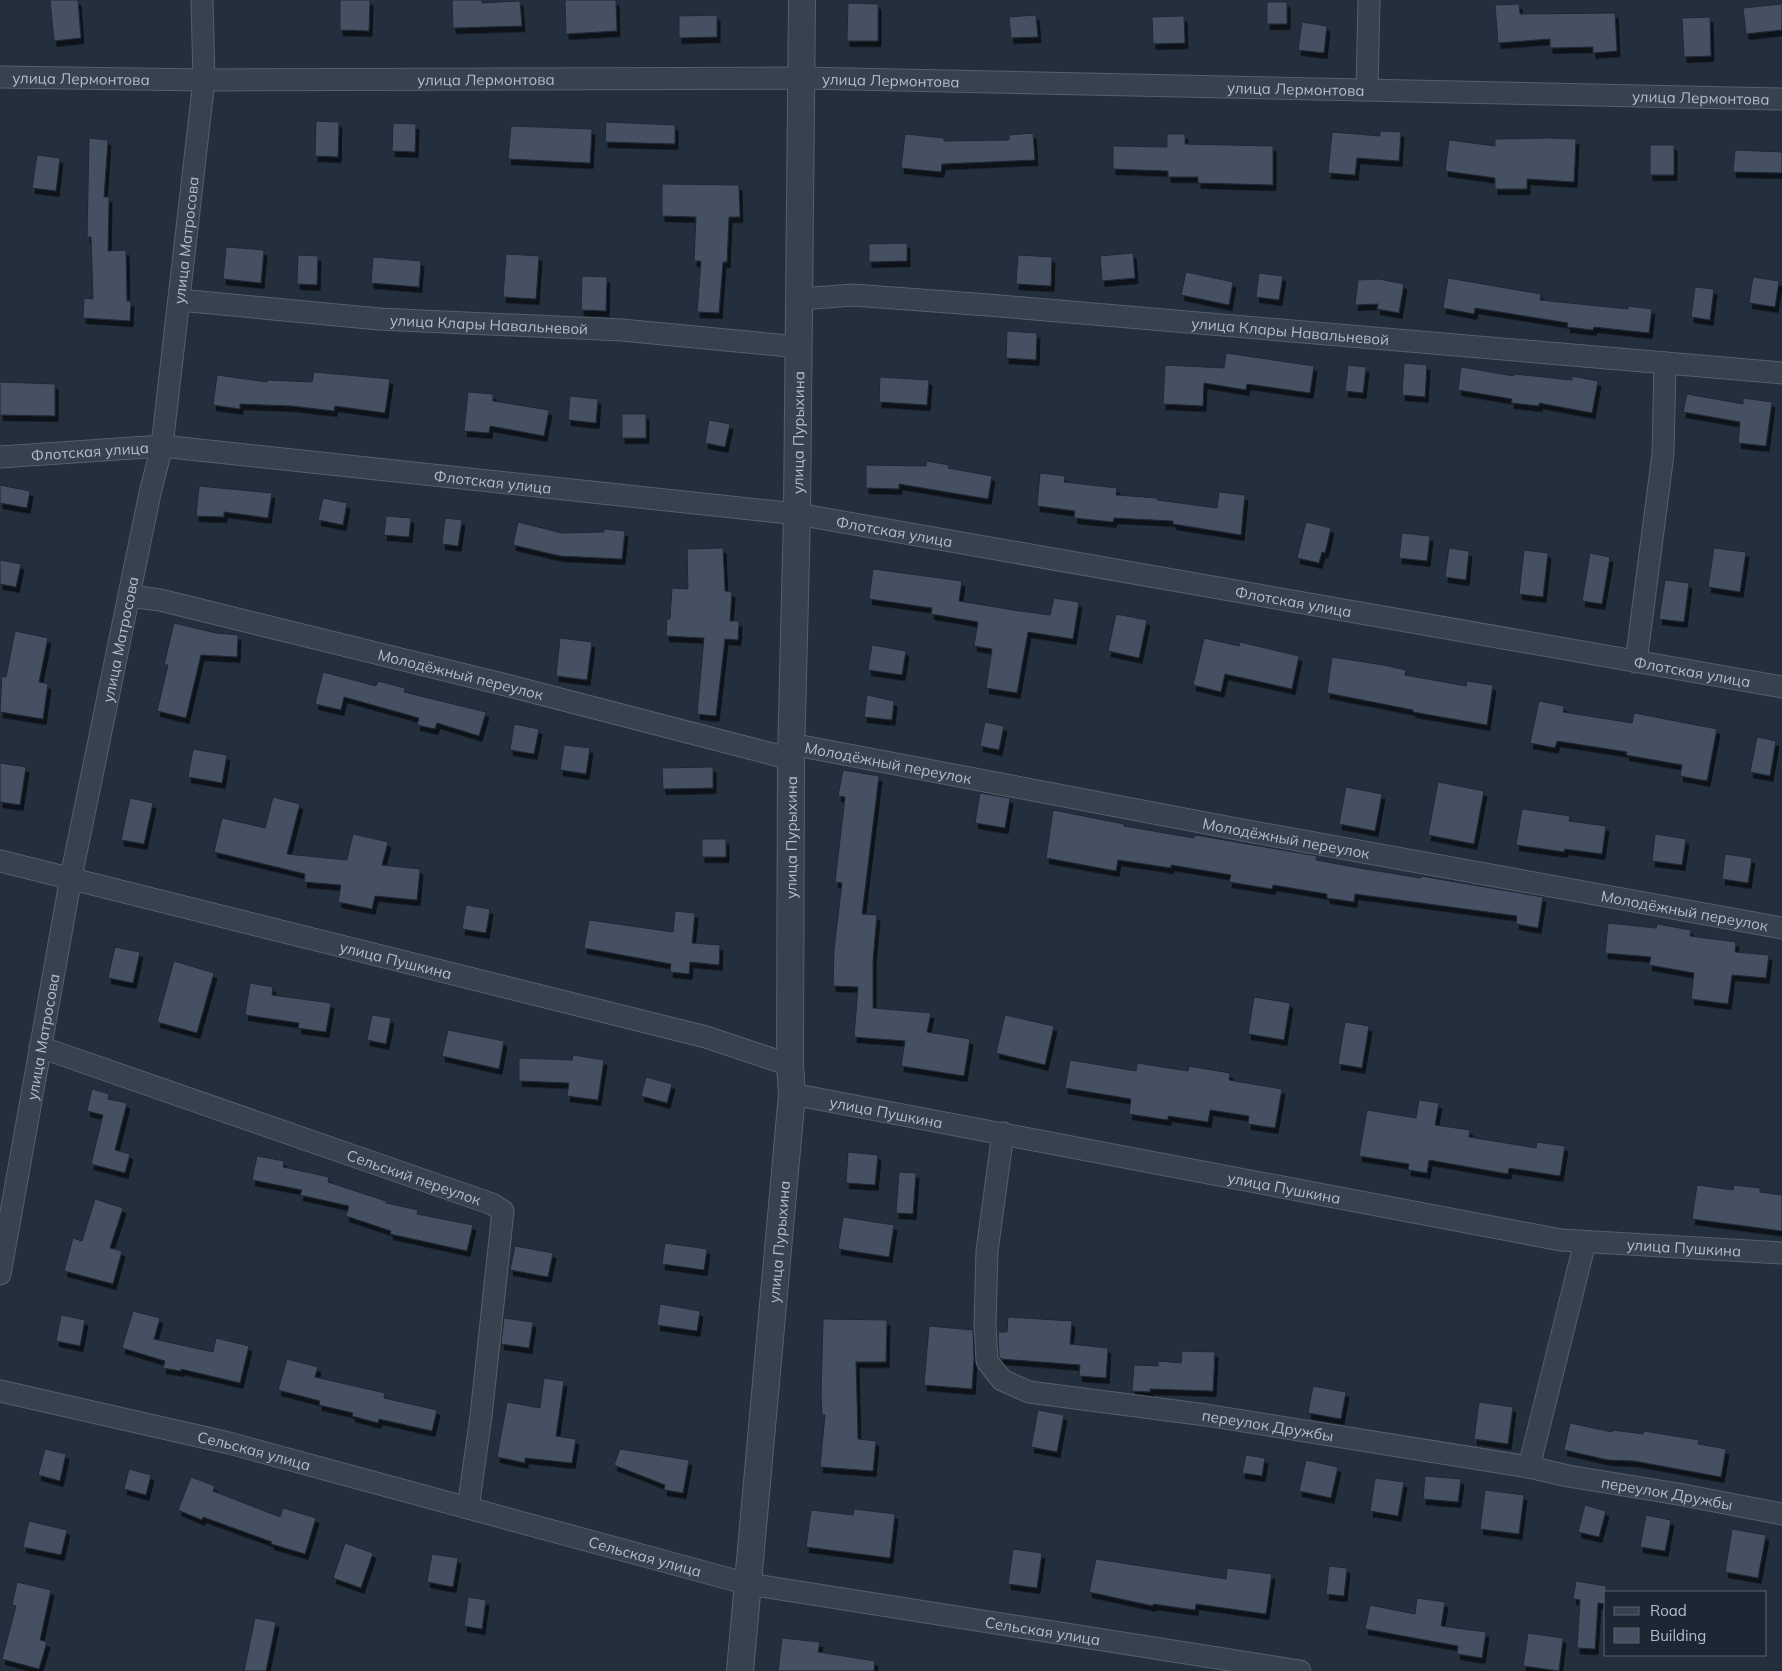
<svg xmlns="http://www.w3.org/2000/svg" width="1782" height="1671" font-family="Mulish,sans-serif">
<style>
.building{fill:#455162;stroke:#1f2835;filter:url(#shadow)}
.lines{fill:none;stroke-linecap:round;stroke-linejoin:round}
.minor-casing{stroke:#565f6c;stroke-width:23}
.tertiary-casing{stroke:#565f6c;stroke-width:28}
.minor{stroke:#38414e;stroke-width:21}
.tertiary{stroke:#38414e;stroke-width:26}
.labels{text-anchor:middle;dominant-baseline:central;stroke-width:4.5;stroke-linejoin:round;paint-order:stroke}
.street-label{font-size:15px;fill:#b4bcc9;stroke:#1d2633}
</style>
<defs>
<filter id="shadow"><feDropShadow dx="3" dy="5.5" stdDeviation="0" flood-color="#0009"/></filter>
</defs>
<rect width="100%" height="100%" fill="#242f3e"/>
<path class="building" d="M50 0H78L81 38 54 41Z
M340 0H370L369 31 340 30Z
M452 0H482V3L520 1 522 26 453 28Z
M565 0H616L617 31 566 34Z
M1267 2H1287V24H1267Z
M848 3 878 4V41H847Z
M1519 4 1520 14 1615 13 1617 51 1593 53V47L1550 48V39L1498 43 1495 5Z
M1782 4V30L1746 34 1743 8Z
M717 15V37L679 38V16Z
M1036 15 1038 37 1011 38 1009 17Z
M1184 16 1185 43 1153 44 1152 17Z
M1710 17 1711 56 1684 57 1682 18Z
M1302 22 1327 26 1324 53 1298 50Z
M316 121 339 122 338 157 315 156Z
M606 122 675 125V144L605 142Z
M393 123 416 124 415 152 392 151Z
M511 126 592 129 590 163 508 159Z
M1380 131 1401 132 1399 161 1357 158 1355 175 1328 173 1332 132 1380 136Z
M1033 133 1035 160 942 164 941 172 901 168 905 134 944 138V141L1009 140V135Z
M1167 134H1185V144L1273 146V185L1198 183V177H1168V171L1113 169V146L1167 147Z
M89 138 108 140 104 197H109L108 251 126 250 127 301H131L130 321 83 318 84 298 93 299 91 237H87Z
M1550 138 1576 139 1574 182 1527 179V189H1495V178L1445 171 1449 140 1495 146V139Z
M1650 145H1674V175H1650Z
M1735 150 1782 152V173L1733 172Z
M37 155 60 158 56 191 32 188Z
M662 184 739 185 740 217H729L727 262H723L719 313 697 312 701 261H694L696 217 662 216Z
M907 243V261L869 262V244Z
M226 247 264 250 261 283 223 279Z
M1133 253 1135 278 1102 281 1100 256Z
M506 254 539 256 536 299 503 297Z
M298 255 318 256 317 285 297 284Z
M1018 255 1052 257 1051 286 1016 284Z
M373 257 421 261 419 287 371 283Z
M1186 272 1233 282 1229 305 1181 295Z
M1259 273 1283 276 1279 300 1256 297Z
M582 276 607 277 606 311 581 310Z
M1753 277 1779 281 1775 307 1749 303Z
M1448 278 1541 294 1540 300 1628 309V306L1652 309 1649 333 1594 327 1593 330 1567 327 1568 323 1475 308 1474 314 1443 308Z
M1379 279 1404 284 1399 313 1377 309 1378 304 1355 305 1358 280Z
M1695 287 1714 289 1710 320 1691 317Z
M1007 331 1037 333 1036 360 1006 358Z
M1226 353 1314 366 1310 393 1247 384 1246 390 1204 383 1203 406 1163 404 1165 365 1224 368Z
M1404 363 1427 365 1425 397 1402 395Z
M1348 365 1366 367 1363 393 1345 391Z
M1461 367 1514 376V374L1572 380V376L1598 381 1592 413 1539 403V406L1511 403 1512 399 1458 390Z
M314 372 390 379 385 413 335 406 334 411 292 406 240 404V409L213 405 217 375 267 382V380L312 382Z
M880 377 929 380 927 405 879 402Z
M0 382 55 384V416L0 415Z
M468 392 493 394V401L549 410 544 436 490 426 489 433 464 431Z
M1687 394 1743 404V398L1772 402 1766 446 1738 443 1740 422 1683 412Z
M570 396 598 399 596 423 568 420Z
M622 414H646V438H622Z
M709 420 730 424 725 447 705 443Z
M927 461 949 465 948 468 992 476 988 499 899 484V489L866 488V465L926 466Z
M1040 473 1065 476 1064 482 1117 488 1116 495 1157 498V500L1217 508 1219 492 1245 495 1241 535 1173 524V521L1114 518 1113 522 1074 518 1075 511 1037 506Z
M0 485 30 491 27 508 0 503Z
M199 486 272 493 268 518 224 512V517L196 516Z
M323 498 347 503 343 525 318 520Z
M386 516 411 518 409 537 384 535Z
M445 518 462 520 458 546 442 544Z
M518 522 562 533 604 532V529L625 531 622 559 560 556 513 545Z
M1306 522 1331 528 1325 553 1322 552 1319 563 1297 558Z
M1402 533 1430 536 1427 561 1399 558Z
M723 548 725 591 732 592 730 621H739L738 640 725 639 716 716 697 714 704 638 666 636 667 619H670L672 588 688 589 687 549Z
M1449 548 1469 551 1466 580 1445 577Z
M1714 548 1746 552 1740 592 1708 587Z
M1524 550 1548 553 1543 597 1519 594Z
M1590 553 1610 557 1602 604 1582 601Z
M0 560 21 564 16 587 0 584Z
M873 569 962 581 959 601 1013 610 1050 615 1054 598 1079 602 1073 639 1028 632 1017 693 986 688 992 649 974 646 978 622 931 614 932 608 869 599Z
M1665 580 1689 583 1684 622 1659 619Z
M1116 614 1147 620 1139 658 1108 651Z
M174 623 216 633 238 635 237 657 201 655 186 718 157 711 168 665H164Z
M15 631 48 638 39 682 48 684 43 719 0 712 2 676 6 677Z
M560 638 592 642 587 680 556 676Z
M1204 638 1239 646 1240 642 1299 656 1292 689 1225 674 1221 692 1193 685Z
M872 645 906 651 902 675 868 670Z
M1332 657 1383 665 1406 670 1405 675 1466 686 1467 681 1493 685 1487 725 1413 712V710L1327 693Z
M323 672 376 686 378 681 405 688 404 692 486 712 479 736 437 723 435 729 417 725 419 718 344 697 341 710 315 704Z
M867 695 894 701 892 720 864 717Z
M1539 701 1564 706 1563 712 1632 723 1634 713 1717 729 1707 781 1680 776 1682 765 1626 755 1627 752 1557 741 1555 748 1530 743Z
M985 722 1004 726 999 750 980 746Z
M514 724 539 729 534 754 510 750Z
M1757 737 1776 741 1770 776 1750 772Z
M564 745 590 748 586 774 560 770Z
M193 749 227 755 222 783 188 777Z
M0 763 26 767 20 805 0 802Z
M713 767V788L663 789 662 768Z
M843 770 879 776 862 914 877 915 873 959V1008L931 1013 927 1032 970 1039 964 1076 901 1066 905 1041 854 1037 858 987 833 986 834 949 842 883 835 882 845 797 838 796Z
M1438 782 1484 791 1474 844 1428 835Z
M1346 787 1382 794 1375 831 1339 824Z
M980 793 1010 798 1005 828 975 823Z
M273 797 300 804 287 854 347 860 353 834 388 842 382 865 420 869 417 900 375 896 372 909 338 902 341 885 304 882 305 874 214 852 222 818 265 828Z
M130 798 153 803 144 844 121 840Z
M1522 809 1570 816 1569 821 1606 826 1602 854 1565 849 1564 852 1516 845Z
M1053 810 1124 824V826L1194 838 1195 835 1236 842 1317 856 1316 860 1359 868 1421 878V876L1543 897 1538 928 1516 924 1517 916 1355 894 1354 902 1327 898V894L1273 885 1272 889 1229 882 1231 875 1171 865V868L1118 860 1116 871 1046 858Z
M1655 834 1686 839 1682 865 1652 861Z
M702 839H726V857H702Z
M1725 854 1752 858 1748 883 1722 879Z
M466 905 490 909 486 933 462 929Z
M675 911 695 913 692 943 720 945 719 965 690 962 689 974 670 972 671 964 584 948 589 920 673 932Z
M1608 923 1656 928 1657 924 1691 930 1690 936 1736 942 1735 952 1769 955 1766 978 1732 975 1728 1004 1691 999 1694 973 1649 965 1651 957 1605 953Z
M115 947 140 952 133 983 108 978Z
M174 961 214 973 197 1033 157 1022Z
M250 983 273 987 272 995 331 1003 326 1032 298 1028 299 1023 245 1015Z
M1254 997 1290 1003 1284 1040 1248 1034Z
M372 1015 391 1018 386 1044 367 1040Z
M1005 1015 1054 1026 1045 1065 996 1053Z
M1345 1022 1369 1026 1362 1068 1338 1064Z
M448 1030 504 1041 499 1069 442 1056Z
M573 1055 604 1060 598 1100 567 1096 569 1083 519 1081V1058L572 1060Z
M1070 1060 1136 1071 1137 1063 1188 1071 1189 1066 1230 1073 1229 1080 1282 1089 1275 1128 1248 1124 1249 1116 1210 1110 1208 1122 1168 1116V1120L1129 1114 1131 1099 1065 1088Z
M646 1077 672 1084 667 1103 641 1096Z
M92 1089 109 1094 108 1099 127 1103 115 1150 130 1154 125 1173 91 1164 103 1115 87 1111Z
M1419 1100 1439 1103 1435 1125 1470 1130 1469 1137 1536 1148 1537 1142 1565 1146 1560 1176 1509 1168 1508 1174 1429 1160 1427 1173 1408 1170 1409 1164 1359 1156 1367 1110 1416 1118Z
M848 1152 878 1155 875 1185 846 1183Z
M257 1156 284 1161 283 1167 329 1177 328 1182 386 1201V1203L418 1210 417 1214 473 1225 467 1251 390 1234 391 1231 346 1216 349 1206 300 1195 302 1190 252 1180Z
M899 1172 916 1173 913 1214 896 1213Z
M1697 1185 1733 1190 1734 1185 1760 1188V1192L1782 1195V1231L1692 1219Z
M95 1199 123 1208 110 1248 122 1251 113 1284 64 1271 73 1238 82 1241Z
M843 1217 894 1225 889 1257 838 1249Z
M665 1243 707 1249 704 1270 662 1264Z
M515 1246 553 1253 548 1277 510 1270Z
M660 1304 700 1311 697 1331 657 1325Z
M133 1311 160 1318 154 1339 213 1352 216 1338 249 1346 240 1383 181 1369V1371L163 1368 165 1361 122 1348Z
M61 1315 85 1320 80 1346 56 1341Z
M1008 1317 1072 1321 1070 1344 1108 1348 1106 1378 1079 1376 1080 1365 1001 1359 999 1356 998 1332H1007Z
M504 1318 533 1322 529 1348 501 1344Z
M823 1319 887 1320 886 1362H856L858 1439 876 1441 873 1471 820 1467 825 1415H822L821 1394Z
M929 1326 973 1330 974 1359 972 1389 924 1385Z
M1182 1351 1215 1352 1213 1391 1150 1389V1392L1132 1391 1134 1365 1158 1366V1361L1181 1363Z
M287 1359 318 1367 315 1377 385 1393 384 1398 437 1410 432 1431 379 1419 378 1423 352 1416 353 1413 319 1405 320 1401 278 1390Z
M544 1378 564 1381 556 1436 576 1439 572 1463 525 1458V1463L497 1457 507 1402 540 1408Z
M1313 1386 1346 1392 1341 1419 1308 1413Z
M1479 1402 1513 1407 1508 1444 1474 1439Z
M1038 1410 1064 1415 1057 1452 1031 1447Z
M1570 1423 1612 1432 1613 1430 1643 1434 1644 1431 1699 1440 1698 1444 1726 1449 1721 1477 1634 1461 1608 1460 1564 1450Z
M45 1449 66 1454 60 1481 38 1475Z
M620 1449 689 1460 683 1493 664 1490 665 1485 614 1465Z
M1246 1455 1265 1458 1262 1476 1242 1473Z
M1306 1460 1338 1467 1331 1498 1299 1491Z
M129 1469 151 1475 146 1495 124 1489Z
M1425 1476 1461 1479 1458 1502 1423 1499Z
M191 1477 215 1486 213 1491 280 1517 283 1508 316 1518 305 1554 271 1544 272 1542 203 1517 202 1520 178 1510Z
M1375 1478 1404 1482 1398 1516 1370 1511Z
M1485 1490 1524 1495 1519 1534 1480 1529Z
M1585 1505 1606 1511 1599 1537 1578 1532Z
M854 1509 895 1514 890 1558 806 1547 811 1510 853 1515Z
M1646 1515 1671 1520 1665 1551 1640 1547Z
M29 1521 67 1530 61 1555 23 1547Z
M1732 1529 1766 1535 1758 1578 1725 1572Z
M345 1543 373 1553 361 1588 333 1578Z
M1013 1549 1042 1553 1037 1588 1008 1584Z
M432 1554 458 1558 453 1587 427 1582Z
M1096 1559 1226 1579 1227 1568 1272 1574 1266 1614 1196 1604 1195 1610 1153 1604V1606L1089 1592Z
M1329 1566 1347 1568 1344 1596 1326 1594Z
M1576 1581 1606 1586V1604L1598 1603 1595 1649 1577 1648 1580 1600 1573 1599Z
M17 1582 51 1590 40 1640 47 1642 39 1669 2 1659 16 1606 12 1605Z
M468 1597 486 1600 482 1629 464 1626Z
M1417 1598 1445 1602 1441 1626 1486 1632 1482 1658 1457 1654 1458 1646 1365 1629 1370 1605 1415 1614Z
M255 1618 276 1622 266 1671H244Z
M1528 1633 1563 1638 1559 1671 1523 1666Z
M782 1638 820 1642 818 1652 875 1661 874 1671H778Z"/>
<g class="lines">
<g class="minor-casing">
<g id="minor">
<path id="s1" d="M0 77 204 80 803 78 1782 99"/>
<path d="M1367 90 1369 0"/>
<path id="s2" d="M800 299 853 295 988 305 1782 373"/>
<path id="s3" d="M179 300 379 319 622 330 799 347"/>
<path id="s4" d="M0 457 162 446 797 514 1782 687"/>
<path id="s5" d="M129 596 160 600 506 685 791 759"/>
<path d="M1636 662 1663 454 1665 363"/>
<path id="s6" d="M791 744 1237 829 1782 928"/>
<path id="s7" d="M0 861 706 1037 790 1065"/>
<path id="s8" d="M40 1047 492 1204 503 1211 481 1416 468 1508"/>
<path id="s9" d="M792 1094 1561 1240 1782 1253"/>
<path id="s10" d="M1003 1133 987 1251 985 1325 987 1361 1002 1380 1029 1392 1206 1415 1529 1467 1568 1476 1678 1494 1782 1514"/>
<path id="s11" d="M0 1274 71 877 150 493 162 446 204 80 202 0"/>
<path id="s12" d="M0 1391 229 1443 748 1584 1300 1671"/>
<path d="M1529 1467 1585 1242"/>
</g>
</g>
<g class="tertiary-casing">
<g id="tertiary">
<path id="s13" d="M740 1671 792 1094 790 1065 791 759 797 514 802 0"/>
</g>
</g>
<use href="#minor" class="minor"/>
<use href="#tertiary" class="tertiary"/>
</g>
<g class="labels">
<g class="street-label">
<text stroke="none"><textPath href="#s1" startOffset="81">улица Лермонтова</textPath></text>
<text stroke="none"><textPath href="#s1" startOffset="486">улица Лермонтова</textPath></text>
<text stroke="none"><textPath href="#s1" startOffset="891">улица Лермонтова</textPath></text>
<text stroke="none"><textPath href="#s1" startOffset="1296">улица Лермонтова</textPath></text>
<text stroke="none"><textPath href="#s1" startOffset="1701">улица Лермонтова</textPath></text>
<text stroke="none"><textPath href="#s11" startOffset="1051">улица Матросова</textPath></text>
<text stroke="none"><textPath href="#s3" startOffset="311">улица Клары Навальневой</textPath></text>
<text stroke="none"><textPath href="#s2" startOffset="492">улица Клары Навальневой</textPath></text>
<text stroke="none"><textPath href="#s13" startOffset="1241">улица Пурыхина</textPath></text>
<text stroke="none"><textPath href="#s4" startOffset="90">Флотская улица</textPath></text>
<text stroke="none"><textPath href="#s4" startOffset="495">Флотская улица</textPath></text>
<text stroke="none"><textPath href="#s4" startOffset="900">Флотская улица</textPath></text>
<text stroke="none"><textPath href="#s4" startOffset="1305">Флотская улица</textPath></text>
<text stroke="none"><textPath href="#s11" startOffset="646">улица Матросова</textPath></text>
<text stroke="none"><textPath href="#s4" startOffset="1710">Флотская улица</textPath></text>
<text stroke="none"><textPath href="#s5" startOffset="341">Молодёжный переулок</textPath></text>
<text stroke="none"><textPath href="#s6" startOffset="99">Молодёжный переулок</textPath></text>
<text stroke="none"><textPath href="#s13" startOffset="836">улица Пурыхина</textPath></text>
<text stroke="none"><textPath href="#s6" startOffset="504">Молодёжный переулок</textPath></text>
<text stroke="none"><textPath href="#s6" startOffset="909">Молодёжный переулок</textPath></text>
<text stroke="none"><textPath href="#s7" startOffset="408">улица Пушкина</textPath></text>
<text stroke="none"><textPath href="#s11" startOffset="241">улица Матросова</textPath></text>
<text stroke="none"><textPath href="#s9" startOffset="96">улица Пушкина</textPath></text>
<text stroke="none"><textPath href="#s8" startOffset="396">Сельский переулок</textPath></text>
<text stroke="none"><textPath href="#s9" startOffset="501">улица Пушкина</textPath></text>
<text stroke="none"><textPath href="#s13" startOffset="431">улица Пурыхина</textPath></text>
<text stroke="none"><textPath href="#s9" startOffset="906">улица Пушкина</textPath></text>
<text stroke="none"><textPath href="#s10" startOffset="524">переулок Дружбы</textPath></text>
<text stroke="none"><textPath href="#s12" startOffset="261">Сельская улица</textPath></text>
<text stroke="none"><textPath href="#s10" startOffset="929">переулок Дружбы</textPath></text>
<text stroke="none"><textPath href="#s12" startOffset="666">Сельская улица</textPath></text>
<text stroke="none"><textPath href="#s12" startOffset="1071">Сельская улица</textPath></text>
</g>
</g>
<rect x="1604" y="1591" width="162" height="65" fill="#1d2633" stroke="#59626f"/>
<rect x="1614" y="1607" width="25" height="8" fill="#38414e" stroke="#59626f"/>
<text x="1650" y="1616" font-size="15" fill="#b4bcc9">Road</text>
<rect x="1614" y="1628" width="25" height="15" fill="#455162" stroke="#59626f"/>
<text x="1650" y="1641" font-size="15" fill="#b4bcc9">Building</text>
</svg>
